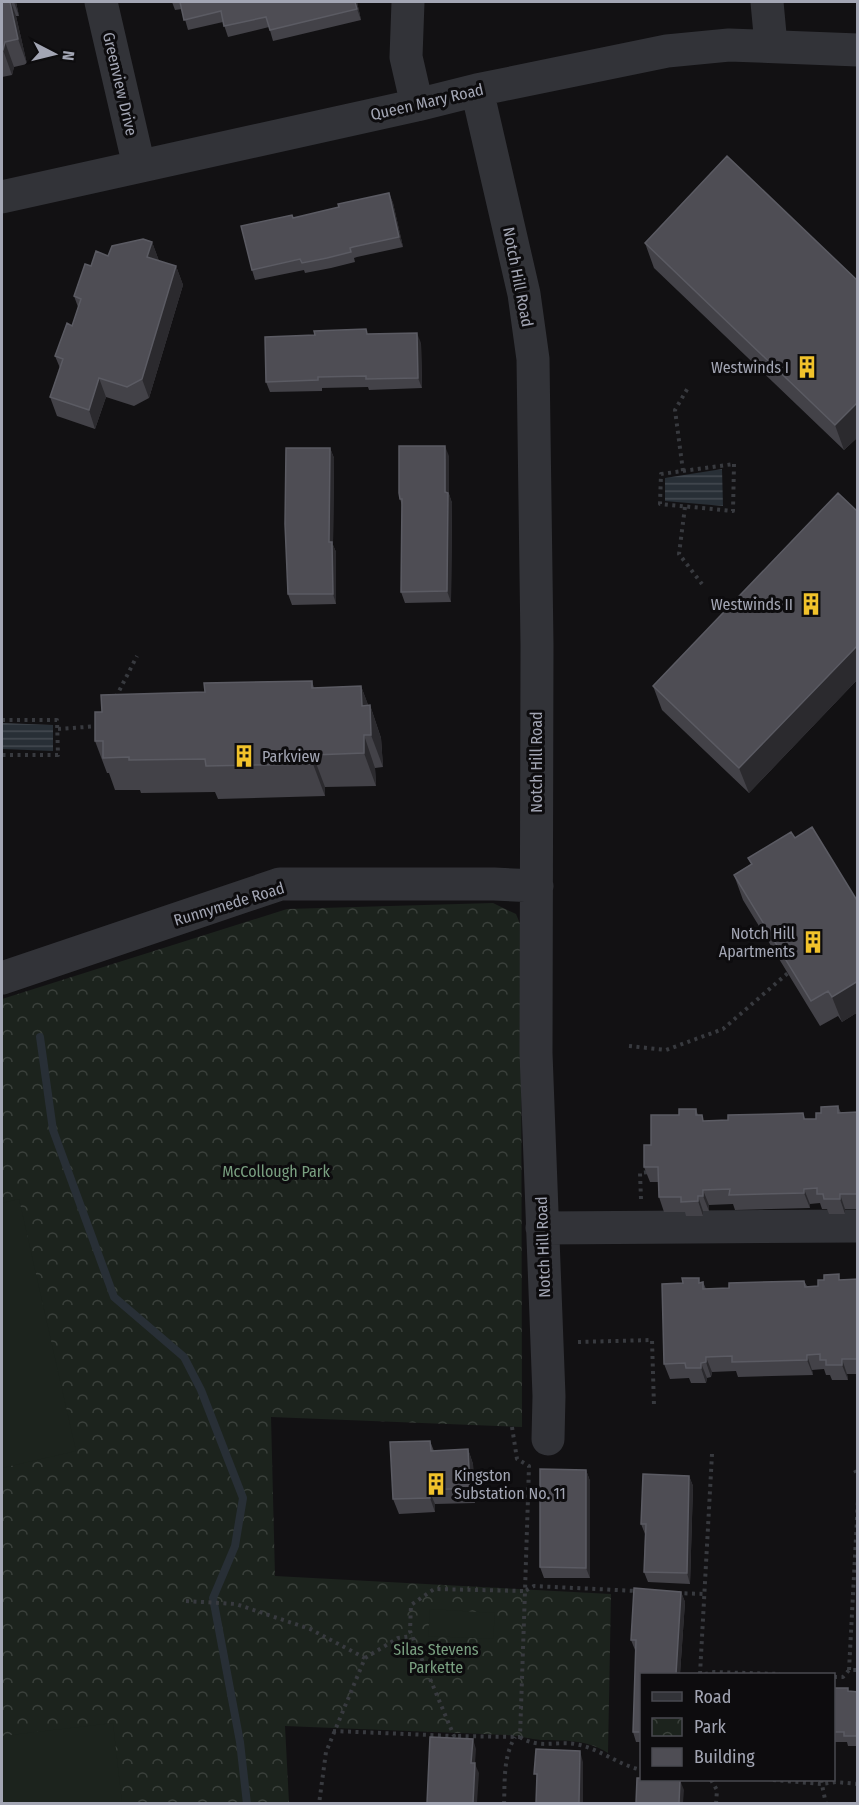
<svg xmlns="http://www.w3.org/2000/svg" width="859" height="1805" font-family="'Fira Sans Condensed',sans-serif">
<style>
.park{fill:url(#park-crowns)}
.pitch{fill:#1c231d}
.water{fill:url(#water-rules)}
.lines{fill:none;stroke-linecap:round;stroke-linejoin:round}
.stream{stroke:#282f36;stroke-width:8}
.path{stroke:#383a3f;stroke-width:4;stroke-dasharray:3 4.5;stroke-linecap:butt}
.minor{stroke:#323338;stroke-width:33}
.wall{fill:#434248}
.shaded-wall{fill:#2b2a2e}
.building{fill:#4e4d54;stroke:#5b5b63;stroke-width:1.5}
.labels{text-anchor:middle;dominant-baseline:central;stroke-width:6;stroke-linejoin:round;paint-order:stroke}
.street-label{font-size:16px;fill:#a3a6b4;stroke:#0d0c0e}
.poi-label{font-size:16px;fill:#a3a6b4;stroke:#0d0c0e;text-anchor:end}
.park-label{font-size:16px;fill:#799f80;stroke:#0d0c0e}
</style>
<defs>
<pattern id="park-crowns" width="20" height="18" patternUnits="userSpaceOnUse" patternTransform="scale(1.5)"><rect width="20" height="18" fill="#1c231d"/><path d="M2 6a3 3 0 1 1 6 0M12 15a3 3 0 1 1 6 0" fill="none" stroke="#3a403b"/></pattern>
<pattern id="water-rules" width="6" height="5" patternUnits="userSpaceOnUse" patternTransform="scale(1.5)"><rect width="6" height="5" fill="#282f36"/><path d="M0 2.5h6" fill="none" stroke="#444a51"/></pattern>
</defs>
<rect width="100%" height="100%" fill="#121113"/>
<path class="park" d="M493 903 516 914 521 926 522 1427 271 1417 275 1576 611 1594 608 1753C586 1739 566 1741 541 1740 530 1739 519 1736 507 1735L285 1726 289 1803H2V999L287 909Z"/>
<path class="pitch" d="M19 1199 76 1451 2 1468V1203Z
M430 1609 495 1613 493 1639 428 1636Z
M113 1723 122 1803H2V1736Z"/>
<path class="water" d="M722 469 723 506 665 501V478Z
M2 723 53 725V751L2 749Z"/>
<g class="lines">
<path class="stream" d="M40 1037 53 1130 114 1297 184 1357 201 1390 243 1498 235 1546 213 1598 240 1742 247 1804"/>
<path class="path" d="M734 464 733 511 660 504 661 474Z
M683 471 675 410 689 386
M685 507 679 554 702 584
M116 697 137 656
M2 720H57L58 755H2
M58 729 99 726
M629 1046 666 1050 723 1029 788 973
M641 1199 640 1173 649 1172
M578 1342 652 1340 654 1406
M512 1427 517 1459 529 1466 525 1591 534 1586 637 1591
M855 1470 858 1476
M677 1593 704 1594
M186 1601 236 1604 310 1629 365 1658 326 1752 319 1804
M365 1658 398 1638 412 1636
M849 1670 858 1500
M700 1674 712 1454
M705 1674 714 1672 780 1674
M834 1677H843L849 1670H858
M333 1731 454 1736 410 1631 411 1605 434 1589 525 1591 520 1737 454 1736
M520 1737C538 1749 555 1741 575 1744 599 1748 618 1765 642 1770
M711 1780 717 1790 716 1804
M773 1780 822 1784 836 1782 858 1784
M821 1780 826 1804
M504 1804C505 1781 503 1757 515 1737"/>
<path class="minor" d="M101 2 139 166
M408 2 406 57 417 105
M767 2 771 45
M477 90 524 294 533 359 537 645 536 1053 549 1396 548 1439
M2 197 417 105 477 90 667 51 729 45 858 50
M2 978 280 884H494L537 886
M542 1228 858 1226"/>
</g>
<path class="wall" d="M2 2H19H16L19 16H16L27 64 14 67 12 75 2 77Z
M172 2H357L361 20 273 41 269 27 228 37 223 22 188 30 182 9 175 10Z
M389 193 393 203 403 247 357 257 354 258 355 262 331 268 305 273 304 270 255 280 252 270 293 218 339 207Z
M152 242 159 261 176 266 183 285 149 398 134 406 106 397 95 429 57 416 50 397 60 368 55 356 72 326 78 307 74 296 91 266 108 256Z
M645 243 858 281V437L844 450 654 268Z
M368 334 421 343 422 388 369 390 368 387 322 388V391L270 392 266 382Z
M330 448 334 458 333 545 336 552V604L292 605 288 594Z
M449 456V494L452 503 451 602 405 603 401 592 402 505 400 499Z
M858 512V679L749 793 662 710 653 686Z
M312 681 314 688 361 686 368 705H370L381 738 383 767 375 768 376 786 325 787V796L218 799 215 792 141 793 140 790H115L109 773H107L95 741 102 712 205 692Z
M795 838 858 902V1012L842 1022 838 1016 820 1026 743 900 734 875 751 864 748 858Z
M838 1106 841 1113 858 1112V1209H845V1214H829L827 1209H822L820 1203 810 1204V1208L735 1210 733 1204 709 1205V1211H703V1216H686L685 1212H664L659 1197V1182H650L644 1167 651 1145 696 1109 698 1115 704 1121 728 1120 803 1113 805 1119H816L821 1113Z
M858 1279V1374H847L848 1380H832L830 1375H826L824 1369 812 1370 813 1375 738 1377 736 1371 712 1372 711 1377 707 1378 706 1383H691L689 1378 670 1379 664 1364 683 1283 703 1282 706 1289 729 1288 804 1281 807 1286H818L841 1280Z
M430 1441 434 1451 468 1449 473 1464 475 1503 435 1504V1512L399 1514 393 1499Z
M586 1470 590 1481V1578H544L540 1567Z
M689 1476 693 1486 690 1584 648 1582 644 1572 645 1534 641 1524Z
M681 1592 685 1602 680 1674H642V1742H636L633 1732 636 1650H635L631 1640Z
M834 1688 850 1692H858V1746H848L847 1742H834Z"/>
<path class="shaded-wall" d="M10 2H11L16 16 27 64 18 39Z
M14 2H16L19 16Z
M355 2H357L361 20 357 9Z
M5 42 14 67 12 75 3 50Z
M389 193 393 203 403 247 399 237Z
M152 242 159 261 147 257Z
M176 266 183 285 149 398 142 379Z
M417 333 421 343 422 388 418 378Z
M99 378 106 397 95 429 89 410Z
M858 402V437L844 450 835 425Z
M445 446 449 456V494L452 503 451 602 447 591Z
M330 448 334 458 333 545 336 552V604L333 594 329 542Z
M858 645V679L749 793 739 768Z
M361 686 370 710V705L381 738 383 767 371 735 362 706Z
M364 735 375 768 376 786 364 753Z
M313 755 325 787V796L313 764Z
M858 981V1012L842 1022 832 997Z
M804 1189 810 1204V1208L804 1193Z
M703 1190 709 1205V1211L703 1196Z
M840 1194 845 1209V1214L840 1199Z
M698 1196 703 1211V1216L698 1201Z
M807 1355 812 1370 813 1375 807 1360Z
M706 1357 712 1372 711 1377 706 1362Z
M842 1359 847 1374 848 1380 842 1365Z
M701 1363 707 1378 706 1383 701 1368Z
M468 1449 473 1464 475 1503 470 1488Z
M586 1470 590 1481V1578L586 1568Z
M689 1476 693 1486 690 1584 687 1573Z
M429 1490 435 1504V1512L430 1498Z
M681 1592 685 1602 680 1674H676Z
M473 1739 476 1749 475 1764 479 1773 477 1803H473L471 1763Z
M580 1751 583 1762V1803H579Z
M680 1780 684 1790 683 1803H679Z"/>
<path class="building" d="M2 2H10L18 39 5 42 3 50H2Z
M180 2H355L357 9 270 30 266 17 224 26 221 11 184 20Z
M727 156 858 281V402L835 425 645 243Z
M389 193 399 237 353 247 350 248 351 252 327 258 302 263 300 259 252 270 241 226 292 215 293 218 339 207 338 204Z
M143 239 152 242 147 257 176 266 142 379 127 387 99 378 89 410 50 397 63 359 55 356 67 323 72 326 81 299 74 296 85 264 91 266 96 251 108 256 112 246Z
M366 329 367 334 417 333 418 378 366 379V376L318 377V380L266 382 265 337 315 335 314 331Z
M399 446H445V492L448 493 447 591 401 592 402 499H400L399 493Z
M286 448H330L329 542H332L333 594H288L285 524Z
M838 493 858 512V645L739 768 653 686Z
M312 681V688L361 686 362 706 370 705 371 735H364V753L313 755V764L206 766 205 759 129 760V757L103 758V741H95V712H102L101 695 205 692 204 683Z
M812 827 858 902V981L832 997 828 991 811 1001 734 875 752 864 748 858 791 832 795 838Z
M838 1106V1113L858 1112V1194H840V1199H824L823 1194H817V1188L804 1189V1193L729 1195 730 1189 703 1190V1196H698V1201L681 1202V1197H659L658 1167H644V1145H651V1115H679V1109H696V1115H702L703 1121 728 1120V1115L774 1114 803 1113 804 1119H816V1113H821V1107Z
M839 1274V1280L858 1279V1359H842V1365H826V1360H820V1354L807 1355V1360L732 1362V1356L706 1357V1362L701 1363V1368H686L685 1363 664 1364 662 1284 683 1283 682 1278H699V1283L703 1282V1289L729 1288V1283L804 1281 805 1287 818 1286V1280H824V1275Z
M430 1441 431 1451 468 1449 470 1488 429 1490 430 1498 393 1499 390 1442Z
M540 1469 586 1470V1568L540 1567Z
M643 1474 689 1476 687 1573 644 1572 646 1524H641Z
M634 1588 681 1592 676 1674H642V1732H633L636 1640H631Z
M834 1688H848V1691L858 1692V1736H844V1732H834Z
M430 1737 473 1739 471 1763H475L473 1803H427Z
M536 1749 580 1751 579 1803H536L537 1774H534Z
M637 1778H642V1779L680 1780 679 1803H636Z"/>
<defs>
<g id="building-bare" transform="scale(1.8)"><path d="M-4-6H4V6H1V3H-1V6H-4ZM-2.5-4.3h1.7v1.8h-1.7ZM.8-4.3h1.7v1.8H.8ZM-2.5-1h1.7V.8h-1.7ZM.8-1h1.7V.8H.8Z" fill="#f1c22b" stroke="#0d0c0e" stroke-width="2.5" paint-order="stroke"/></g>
</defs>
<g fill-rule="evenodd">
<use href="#building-bare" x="807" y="367"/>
<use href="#building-bare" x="811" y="604"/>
<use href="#building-bare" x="244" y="756"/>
<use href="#building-bare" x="813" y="942"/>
<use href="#building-bare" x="436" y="1484"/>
</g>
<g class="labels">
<g class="street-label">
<text transform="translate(120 84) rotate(77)">Greenview Drive</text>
<text transform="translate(427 102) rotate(-13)">Queen Mary Road</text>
<text transform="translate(518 277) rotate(79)">Notch Hill Road</text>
<text transform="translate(536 762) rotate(-90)">Notch Hill Road</text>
<text transform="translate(229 904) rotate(-17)">Runnymede Road</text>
<text transform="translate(543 1247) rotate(-92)">Notch Hill Road</text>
</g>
<g class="poi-label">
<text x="789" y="367">Westwinds I</text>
<text x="793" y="604">Westwinds II</text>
<text x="262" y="756" text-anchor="start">Parkview</text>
<text x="795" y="933">Notch Hill<tspan x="795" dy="18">Apartments</tspan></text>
<text x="454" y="1475" text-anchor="start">Kingston<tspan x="454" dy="18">Substation No. 11</tspan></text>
</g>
<g class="park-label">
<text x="276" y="1171">McCollough Park</text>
<text x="436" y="1649">Silas Stevens<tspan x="436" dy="18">Parkette</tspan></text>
</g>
</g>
<rect width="859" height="1805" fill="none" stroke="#a3a6b4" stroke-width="6"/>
<rect x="640" y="1673" width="195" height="108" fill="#0d0c0e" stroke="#494a50" stroke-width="1.5"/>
<rect x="652" y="1692" width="30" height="9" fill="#323338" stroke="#494a50" stroke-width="1.5"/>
<text x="694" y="1703" font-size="18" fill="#a3a6b4">Road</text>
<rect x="652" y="1718" width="30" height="18" fill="url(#park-crowns)" stroke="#494a50" stroke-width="1.5"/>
<text x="694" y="1733" font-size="18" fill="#a3a6b4">Park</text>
<rect x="652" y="1748" width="30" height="18" fill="#4e4d54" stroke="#494a50" stroke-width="1.5"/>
<text x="694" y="1763" font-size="18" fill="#a3a6b4">Building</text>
<g transform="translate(54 54) rotate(97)" stroke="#0d0c0e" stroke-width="4.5" paint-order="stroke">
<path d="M0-4.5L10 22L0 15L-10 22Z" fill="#a3a6b4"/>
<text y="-9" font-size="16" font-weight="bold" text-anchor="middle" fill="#a3a6b4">N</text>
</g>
</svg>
